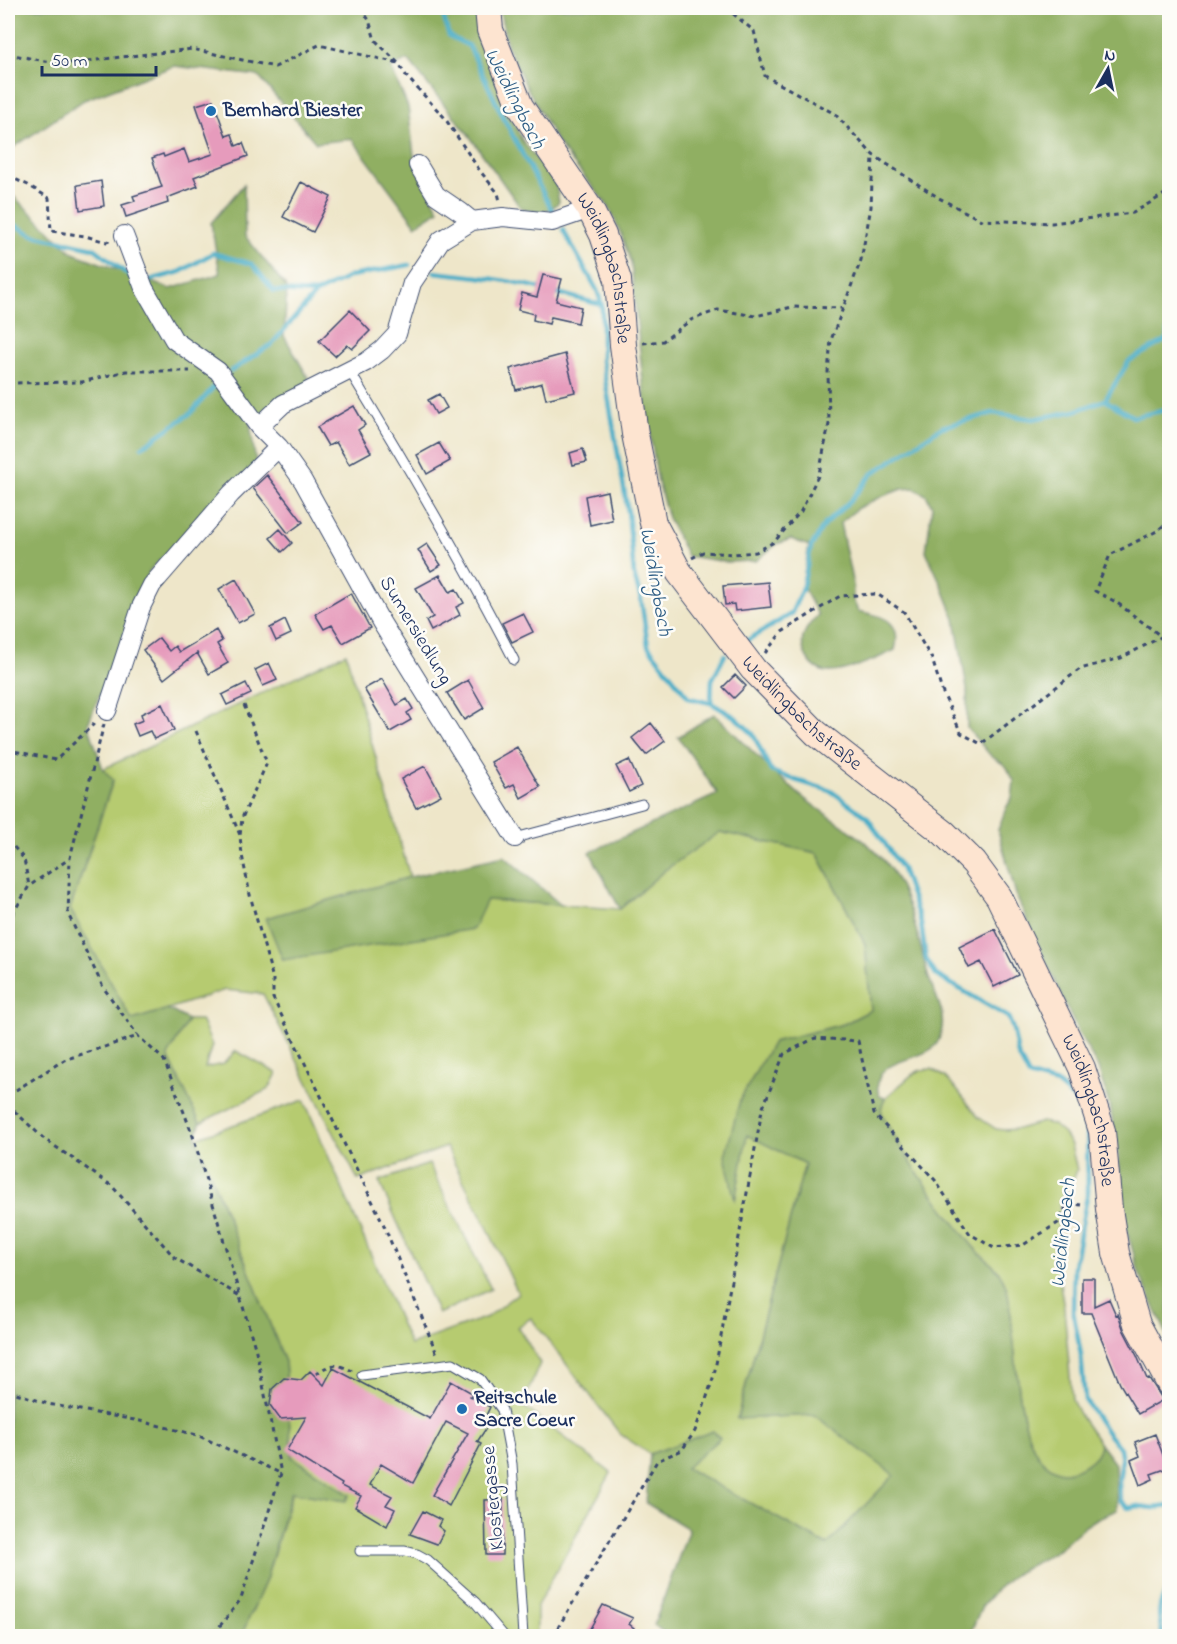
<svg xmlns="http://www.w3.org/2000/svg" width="1177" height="1644" font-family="'Indie Flower',sans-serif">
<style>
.green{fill:#b6cb6f;stroke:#687d66;stroke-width:1.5}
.forest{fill:#90af62;stroke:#566f60;stroke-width:1.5}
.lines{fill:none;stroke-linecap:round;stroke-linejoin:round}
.stream{stroke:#48adc7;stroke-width:4.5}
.building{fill:#e69bbc}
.service-casing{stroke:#3b4a6e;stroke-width:11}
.minor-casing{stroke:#3b4a6e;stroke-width:20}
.secondary-casing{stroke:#3b4a6e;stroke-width:28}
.path{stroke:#3b4a6e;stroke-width:3;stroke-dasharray:4.5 4.5;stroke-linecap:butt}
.service{stroke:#fff;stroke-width:9}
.minor{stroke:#fff;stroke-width:18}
.secondary{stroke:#fde4d0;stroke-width:26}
.poi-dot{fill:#1f6fb2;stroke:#fdfcf7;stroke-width:2}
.labels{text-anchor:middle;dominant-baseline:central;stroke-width:5;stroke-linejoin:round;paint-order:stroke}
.poi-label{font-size:20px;font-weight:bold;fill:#1b2f5e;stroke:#fdfcf7;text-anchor:start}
.street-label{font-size:20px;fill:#1b2f5e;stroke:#fdfcf7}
.water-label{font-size:21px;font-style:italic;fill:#2b5b83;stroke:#fdfcf7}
</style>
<rect width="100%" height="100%" fill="#fdfcf7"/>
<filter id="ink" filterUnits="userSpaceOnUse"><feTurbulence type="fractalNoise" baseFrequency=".0167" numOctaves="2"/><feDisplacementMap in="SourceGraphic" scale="12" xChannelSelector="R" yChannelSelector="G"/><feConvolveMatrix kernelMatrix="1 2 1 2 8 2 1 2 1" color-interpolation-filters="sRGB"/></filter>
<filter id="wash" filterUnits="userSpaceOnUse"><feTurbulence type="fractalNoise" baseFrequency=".008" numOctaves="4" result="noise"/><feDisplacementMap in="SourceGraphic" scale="24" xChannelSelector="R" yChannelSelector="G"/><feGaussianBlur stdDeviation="1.35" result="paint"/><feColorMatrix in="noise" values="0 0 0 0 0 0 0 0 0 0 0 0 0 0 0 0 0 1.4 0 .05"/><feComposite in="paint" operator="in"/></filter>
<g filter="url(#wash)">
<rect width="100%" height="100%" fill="#eee6c9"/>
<path class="green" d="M346 653 410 877 267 918 283 960 487 900 620 909 665 870 720 832 817 853 865 944 871 1010 844 1024 773 1042 740 1100 735 1199 747 1134 805 1164 737 1418 814 1415 895 1475 827 1545 685 1468 720 1438 713 1431 650 1454 620 1434 531 1318 518 1327 540 1363 522 1405 611 1473 537 1606V1636H241L266 1580 292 1492 346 1501 350 1495 292 1457 285 1362 196 1138 304 1100 410 1345 487 1317 518 1293 488 1229 446 1147 358 1180 263 994 225 990 132 1021 70 909 113 781 103 769Z
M188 1020H201L212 1045 205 1068 223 1064 236 1051 277 1073 269 1089 200 1123 168 1056Z
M932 1069 945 1077 957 1090 978 1117 996 1129 1004 1130 1018 1129 1042 1122 1053 1125 1064 1134 1071 1145 1077 1170 1073 1180 1060 1199V1213L1054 1249 1064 1307 1072 1400 1079 1414 1100 1444C1099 1459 1077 1472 1063 1472 1055 1472 1046 1464 1040 1458 1018 1431 1016 1353 1011 1317 1010 1305 1009 1292 1004 1281 997 1265 981 1257 971 1244 939 1203 907 1162 883 1116L881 1109 885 1098 913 1074 921 1070Z
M429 1164 491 1289 438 1314 379 1181Z"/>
<path class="forest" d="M8 8H478L486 53 502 96 522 140 556 185 559 202C547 215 536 214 520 207L468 134 408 60 391 68 408 107 415 163 439 210 416 225 352 139 316 143 258 76 174 66 84 100 8 151Z
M499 8H1169V1339L1139 1273 1126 1227 1117 1142 1109 1104 1098 1068 1077 1030 1017 898 998 830 1006 808 1012 798 1014 781 1006 766 991 756 967 728V689L955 619 941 584 926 551 932 506 926 495 914 488 902 489 883 496 858 508 840 523 853 585V600L858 611C882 616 903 620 895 650 879 658 845 673 828 672 811 671 798 649 804 634 807 626 812 621 818 615L802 585 809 546 791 539 777 544 756 561 727 562 687 556 668 518 658 482 645 402 631 263 621 234 609 207 559 145 526 86 508 48Z
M244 184 245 236 287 288 284 336 312 384 250 423 256 463 150 570 88 724 103 769 113 780 70 909 132 1020 168 1009 188 1020 168 1056 200 1123 196 1138 285 1362 292 1457 350 1495 346 1501 291 1492 266 1580 241 1636H8V191L73 253 170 289 220 274 211 223Z
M714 714C743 741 770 770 800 795 830 820 869 837 891 870 911 900 918 938 927 972 932 991 945 1007 942 1028 941 1035 939 1043 933 1048 913 1063 869 1059 879 1096L885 1098 881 1109 883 1116C907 1162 939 1203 971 1244 981 1257 997 1265 1004 1281 1009 1292 1010 1305 1011 1317 1016 1353 1018 1431 1040 1458 1046 1464 1055 1472 1063 1472 1077 1472 1099 1459 1100 1444L1115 1464 1117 1510 1098 1518 1084 1527 1058 1550 1015 1574 996 1590 982 1606 969 1636H669L654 1625 689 1529 646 1503 650 1454 713 1431 720 1438 686 1468 827 1545 894 1475 814 1415 737 1419 805 1164 747 1135 735 1201 725 1156 740 1100 773 1042 844 1024 871 1010 865 944 817 853 720 832 665 870 620 909 590 852 718 794 678 737Z
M504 856 561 905 487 900 473 929 283 960 266 918 410 877Z"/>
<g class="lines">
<path class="stream" d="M441 8 449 36 469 46 502 115 553 212
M8 221 33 235 94 248 131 277
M563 230 597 290 602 305V361L628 512 634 575 641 599 648 646 689 698 711 703 735 717 753 734 771 771 795 780 831 791 867 817 902 869 921 923 926 959 936 975 1008 1017 1013 1029 1018 1055 1029 1076 1057 1084 1080 1104 1087 1128 1088 1191 1074 1266 1073 1311 1081 1355 1085 1400 1108 1434 1120 1448 1122 1460 1119 1482 1120 1500 1128 1508 1138 1506 1154 1508 1170 1506
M434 272C470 276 508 279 543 289
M150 280 180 272 213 253 252 264 274 291 316 293 351 276 409 265
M554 292 602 305
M231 371 272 344 316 293
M1105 400 1129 361 1168 339 1170 293
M142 447 191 413 218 382
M746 641 791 614 802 590 811 547 824 525 851 500 872 474 942 427 993 413 1033 419 1075 411 1105 400 1133 417 1170 409
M711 703 712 680 725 655
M1163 1636C1159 1621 1155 1601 1170 1590"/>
</g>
<g id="blocks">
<path class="building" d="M213 100 226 136 232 134 236 146 243 143 248 156 194 177 198 186 167 198 168 203 126 217 122 205 135 201 133 196 162 187 152 158 163 154 164 157 184 149 189 162 213 154 196 105Z
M101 181 104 206 80 210 77 185Z
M301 182 331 197 313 232 283 217Z
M543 275 562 279 556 301 581 307 578 323 551 317 549 324 533 320 534 314 518 310 522 293 537 297Z
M350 310 370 331 352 349 347 345 335 356 319 341Z
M565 354 575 392 546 399 542 383 516 390 510 369Z
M439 394 447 408 436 414 428 400Z
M354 406 365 425 358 430 371 452 349 464 336 442 328 446 317 427Z
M439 443 450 461 427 474 417 455Z
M583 449 587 462 573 465 570 453Z
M267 475 303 522 288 533 253 488Z
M607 491 612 520 590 525 585 496Z
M280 529 292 543 282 552 270 538Z
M427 544 441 565 431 571 418 550Z
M440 575 450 592 456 589 464 603 456 607 460 615 431 631 426 621 433 617 416 588Z
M236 579 255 614 238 623 219 589Z
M768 582 771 607 735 611 734 604 725 605 723 586Z
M351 593 370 628 343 643 332 625 324 629 315 614Z
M523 613 533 632 512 642 502 623Z
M285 620 291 634 276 641 270 628Z
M216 630 222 641 217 644 228 663 209 674 197 653 164 679 143 650 159 638 169 651 175 646 179 652Z
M269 663 277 680 263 686 255 670Z
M735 675 746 686 734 698 723 687Z
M382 679 397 705 407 699 413 709 407 713 411 720 390 732 364 689Z
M468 680 484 708 464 720 447 693Z
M246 683 251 694 227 705 222 695Z
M162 704 174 730 154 739 150 731 138 736 133 724 143 720 141 714Z
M651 723 665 741 646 755 632 738Z
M517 747 540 787 521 798 514 784 506 788 491 762Z
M629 760 641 786 629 792 616 766Z
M425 766 441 795 416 808 401 779Z
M995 929 1018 975 994 987 981 962 969 968 959 947Z
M1082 1278H1094V1306L1109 1299 1116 1315 1118 1314 1124 1331 1137 1356 1147 1379 1149 1378 1163 1400 1138 1414 1120 1384 1091 1313H1082Z
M333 1368 430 1419 451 1381 472 1393 470 1396 490 1407 482 1424 487 1427 477 1442 481 1444 449 1506 432 1495 468 1433 446 1422 413 1483 381 1464 370 1485 392 1496 386 1505 395 1509 387 1526 355 1507 361 1496 341 1486 342 1484 287 1450 306 1417 280 1419 270 1405 272 1389 284 1378 301 1380 310 1371 324 1385Z
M1155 1434 1168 1468 1151 1474 1153 1479 1140 1485 1131 1460 1140 1456 1135 1442Z
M503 1499 502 1555H486L485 1500Z
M423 1511 441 1520 438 1526 444 1531 437 1544 410 1534Z
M603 1605 633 1618 629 1624 634 1628 629 1636H586Z"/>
</g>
</g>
<g filter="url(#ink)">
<use href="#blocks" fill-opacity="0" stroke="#3b4a6e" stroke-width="1.5"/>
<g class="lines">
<g class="service-casing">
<path id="service" d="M349 370C407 465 463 561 514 660
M515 838 642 804
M362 1375 453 1363 480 1379 502 1410 512 1464 523 1636
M360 1551H405L417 1554 428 1560 475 1602 504 1636"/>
</g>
<g class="minor-casing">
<path id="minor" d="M418 165 436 195 461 212 472 221
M124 235 144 288 174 340 218 371 259 427 279 447 303 481 381 622 515 838
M259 427 283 404 366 362 382 350 397 334 412 283 441 240 472 221 503 217 552 222 590 209
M107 711 141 607 152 585 231 494 279 447"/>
</g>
<g class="secondary-casing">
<g id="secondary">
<path id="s1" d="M488 8 490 30 520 106 590 209 603 235 618 280 623 345 635 434 653 523 679 572 753 669 816 733 944 833 974 863 999 897 1082 1068 1102 1131 1109 1209 1116 1253 1137 1324 1170 1384"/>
</g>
</g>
<path class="path" d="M361 8 369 20 375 40 398 63 407 77 444 117 480 171 498 193 500 201
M726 8 754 31 765 76 835 114 873 155 939 198 981 220 1052 223 1133 213 1170 191
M8 54 61 64 192 49 275 67 319 45 398 63
M8 176 28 185 49 198 51 231 85 236 107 242 111 240
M643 343 663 341 691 320 718 310 756 316 792 307 842 308
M8 383 82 382 126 371H190
M1170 520 1157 531 1110 555 1095 591 1116 602 1170 643
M692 558 703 552 733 554 756 552 774 542 801 511 819 474 829 424 828 372 831 340 861 260 871 207 873 155
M765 653 782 632 840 596 877 594 904 612 932 659 942 691 961 733 981 744 1080 669 1121 658 1161 637 1170 635
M244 705 267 763 242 818 240 836 242 855 250 895 273 979V998L383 1223 437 1354
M104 724 70 858 68 914 103 987 138 1036 164 1060 193 1136 256 1351 281 1473 241 1599 212 1636
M196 731 240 835
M8 747 14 751 56 760 97 721
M8 840 24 859 29 886
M8 922 29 886 69 859
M8 1095 64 1060 138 1036
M8 1105 43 1138 112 1186 175 1258 240 1296
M316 1374C330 1363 337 1363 352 1371
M8 1390 48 1404 140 1421 197 1435 280 1473
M553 1636 657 1461 682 1450 695 1431 704 1406 714 1375 762 1110 784 1054 815 1038 858 1041 874 1114 935 1180 970 1234 994 1248 1023 1245 1058 1223 1068 1203 1081 1205"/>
<use href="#service" class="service"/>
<use href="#minor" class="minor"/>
<use href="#secondary" class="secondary"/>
</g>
</g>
<g class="poi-dot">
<circle cx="211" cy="111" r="6"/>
<circle cx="462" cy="1409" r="6"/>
</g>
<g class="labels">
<g class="poi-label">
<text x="223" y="111">Bernhard Biester</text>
<text x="474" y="1398">Reitschule<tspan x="474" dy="23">Sacre Coeur</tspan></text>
</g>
<g class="street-label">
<text stroke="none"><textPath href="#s1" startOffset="290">Weidlingbachstraße</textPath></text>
<text transform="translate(415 631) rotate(59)">Sumersiedlung</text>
<text stroke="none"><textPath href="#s1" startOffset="794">Weidlingbachstraße</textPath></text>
<text stroke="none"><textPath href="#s1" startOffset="1298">Weidlingbachstraße</textPath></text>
<text transform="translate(494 1498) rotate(-95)">Klostergasse</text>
</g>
<g class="water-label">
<text transform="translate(514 99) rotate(63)">Weidlingbach</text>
<text transform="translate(655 582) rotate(80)">Weidlingbach</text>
<text transform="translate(1064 1233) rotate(-84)">Weidlingbach</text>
</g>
</g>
<rect width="1177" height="1644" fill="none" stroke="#fdfcf7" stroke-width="30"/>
<g transform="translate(1108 69) rotate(9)" stroke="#fdfcf7" stroke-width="4.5" paint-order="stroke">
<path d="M0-4.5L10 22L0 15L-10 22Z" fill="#1b2f5e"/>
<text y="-9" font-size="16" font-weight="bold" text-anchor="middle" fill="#1b2f5e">N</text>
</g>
<path d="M42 66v9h114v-9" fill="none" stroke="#1b2f5e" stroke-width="3"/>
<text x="51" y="66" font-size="18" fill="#1b2f5e" stroke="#fdfcf7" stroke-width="4.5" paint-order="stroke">50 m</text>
</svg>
